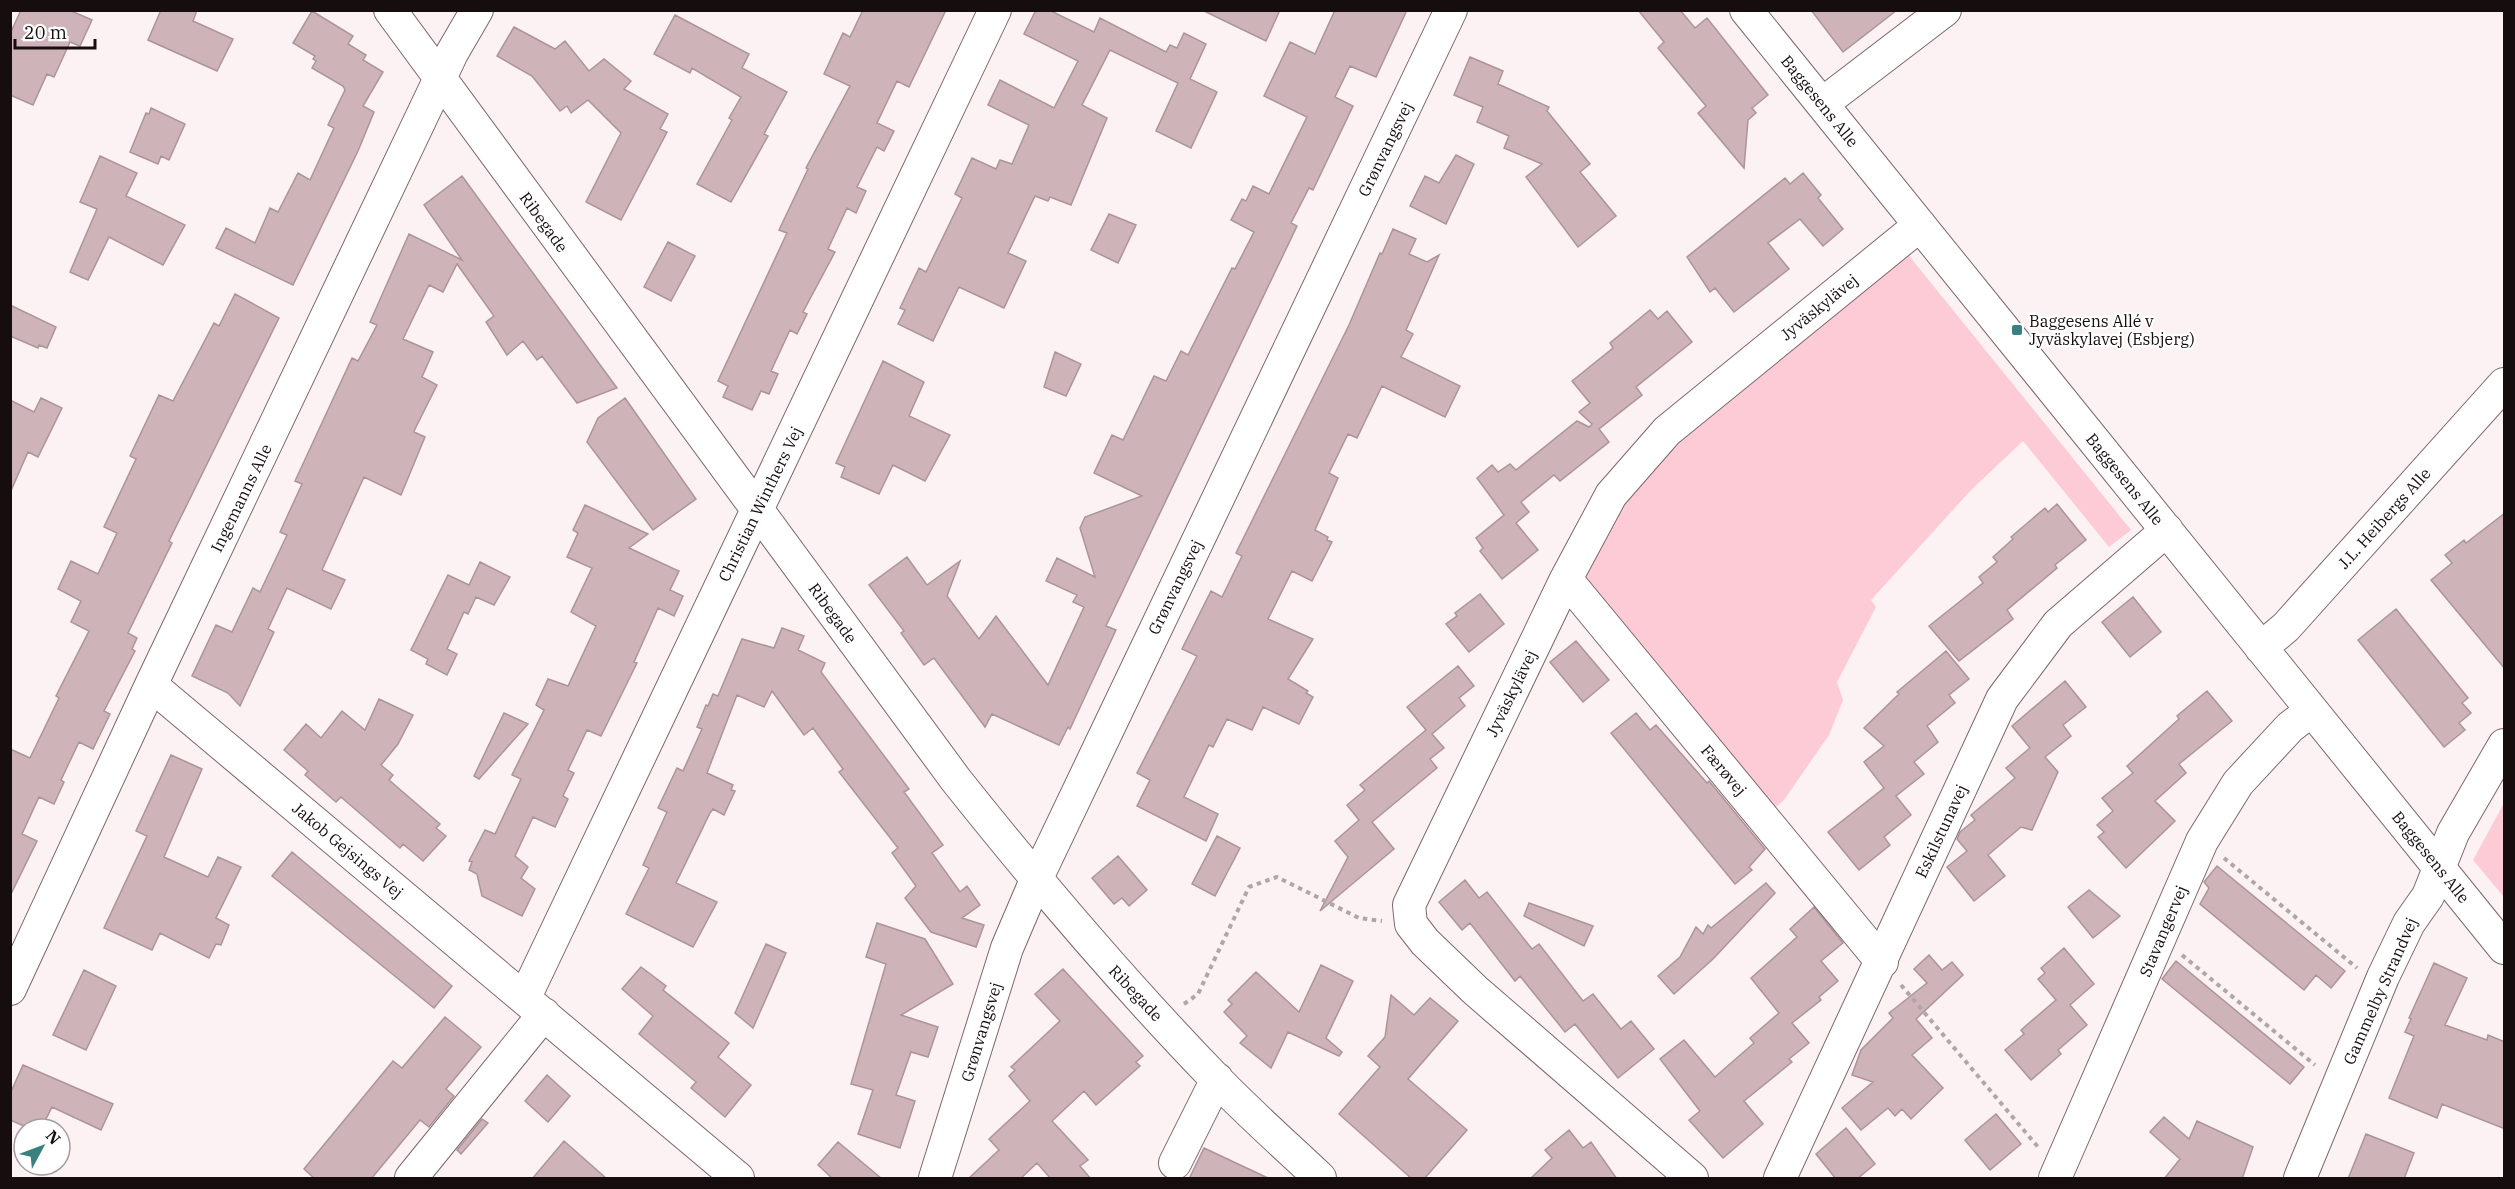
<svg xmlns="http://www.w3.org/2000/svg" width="2515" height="1189" font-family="'IBM Plex Serif',serif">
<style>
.green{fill:#fdcbd6}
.building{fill:#ceb4b9;stroke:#ad9499;stroke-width:1.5}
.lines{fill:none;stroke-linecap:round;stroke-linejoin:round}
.minor-casing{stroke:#7e676c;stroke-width:34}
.path{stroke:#b0a6a8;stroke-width:4;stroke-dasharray:4.5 4.5;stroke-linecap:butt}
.minor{stroke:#fff;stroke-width:32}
.poi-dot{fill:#39817f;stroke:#fff;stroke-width:2}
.labels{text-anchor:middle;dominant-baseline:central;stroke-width:4.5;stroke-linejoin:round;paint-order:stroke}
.street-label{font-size:16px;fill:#160d0f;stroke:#fff}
.poi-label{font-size:16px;fill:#160d0f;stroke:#fff;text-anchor:start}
</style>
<rect width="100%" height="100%" fill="#fcf1f3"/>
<path class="green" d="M1906 252 2131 530 2109 547 2023 441 1971 490 1871 600 1876 607 1837 682 1843 700 1829 735 1784 800 1775 808 1581 577 1632 490 1666 450Z
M2504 803V897L2473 860Z"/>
<path class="building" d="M21 10H69L92 20 80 46 70 42 54 77 47 74 33 105 10 95V34Z
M161 10H197L193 21 233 39 217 71 148 40Z
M863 10H946L909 87 897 81 877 123 894 131 884 151 877 147 857 187 866 191 856 213 847 208 828 249 835 252 803 312 807 314 797 334 790 330 771 371 778 374 769 394 761 391 752 410 723 397 728 386 718 381 787 233 779 230 808 169 806 168 850 86 824 74 843 33 850 37Z
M1036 10H1049L1094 32 1100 18 1166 52 1170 45 1177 48 1184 33 1206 44 1190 79 1217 92 1191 148 1156 131 1178 83 1110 50 1082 105 1107 118 1071 205 1050 197 1048 201 1035 196 1008 253 1026 261 1004 308 959 287 933 341 898 324 905 310 900 308 919 268 926 272 962 198 955 194 972 158 996 169 1000 160 1012 164 1029 125 988 105 1000 80 1054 108 1078 61 1024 34Z
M1202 10H1280L1266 41Z
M1335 10H1407L1376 77 1350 66 1335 97 1353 106 1313 190 1309 188 1291 223 1297 226 1106 626 1116 630 1070 729 1068 727 1059 745 992 714 985 727 934 658 924 665 901 633 904 631 869 585 907 557 927 585 960 561 947 596 979 639 996 616 1048 685 1084 607 1073 602 1077 595 1046 581 1057 558 1095 577 1080 528 1085 517 1142 496 1094 473 1112 435 1123 440 1154 376 1166 381 1181 351 1188 355 1232 268 1235 269 1254 232 1231 220 1242 199 1246 201 1253 186 1269 194 1307 117 1264 96 1290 42 1315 54Z
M1638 10H1680L1695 28 1707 18 1768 95 1752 108 1756 113 1748 120 1744 168 1698 113 1706 106 1658 48 1664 42Z
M1811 10H1897L1843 52Z
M312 11 353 36 348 44 366 55 363 60 383 72 363 106 374 112 358 151 293 285 216 248 226 228 255 243 270 208 278 212 298 173 310 180 334 128 328 125 345 90 343 86 312 68 316 61 313 59 315 56 293 43Z
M675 15 749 54 742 68 787 92 764 134 768 136 731 202 697 184 732 120 729 118 741 97 692 68 690 73 654 54Z
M514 27 555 49 565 41 589 71 604 59 631 81 624 89 668 114 660 129 667 132 621 220 586 202 621 133 588 100 571 113 567 106 560 111 532 76 497 56Z
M1470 57 1503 71 1498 84 1549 107 1547 111 1590 164 1580 172 1616 216 1578 247 1526 177 1542 164 1504 148 1509 136 1477 122 1483 107 1454 95Z
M151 108 185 124 169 160 161 156 158 164 130 152 146 113 149 114Z
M1456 155 1474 164 1446 224 1410 206 1425 176 1439 183Z
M100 156 137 173 126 196 185 225 163 265 109 237 88 280 70 272 97 209 80 202Z
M1803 173 1821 195 1818 198 1843 229 1823 246 1800 219 1768 243 1789 269 1734 312 1715 288 1710 292 1687 257 1785 178 1790 184Z
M462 176 617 388 577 403 542 356 537 360 523 341 507 355 486 322 494 316 457 264 443 292 429 285 403 339 433 352 422 377 437 385 415 429 414 432 425 437 401 495 364 477 322 570 345 580 331 609 287 588 268 629 274 632 240 706 228 693 192 676 216 625 232 632 253 588 260 592 287 535 280 532 302 484 295 481 352 358 358 361 377 325 370 322 409 234 462 260 424 205Z
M1109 214 1136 225 1118 263 1091 250Z
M1393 229 1416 239 1409 254 1427 262 1439 255 1406 330 1413 334 1401 357 1460 386 1445 417 1382 386 1357 438 1348 434 1329 473 1338 478 1315 530 1328 537 1327 540 1332 542 1312 581 1292 571 1268 619 1313 639 1288 679 1308 691 1306 693 1313 697 1299 724 1263 707 1252 730 1227 719 1213 747 1209 745 1184 797 1218 814 1206 841 1137 806 1150 780 1137 773 1197 656 1182 649 1211 591 1222 597 1242 556 1236 553 1349 325 1380 253 1382 254Z
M668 242 695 256 671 301 644 287Z
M235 294 279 318 169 541 172 543 128 633 137 638 132 649 135 651 104 711 110 714 93 749 79 742 61 780 64 782 54 804 39 797 22 834 37 841 10 896V749L30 758 59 698 56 696 89 631 71 622 81 601 58 589 71 561 98 574 117 533 104 527 136 459 130 456 159 395 173 401 214 323 219 326Z
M10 305 56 327 47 348 39 345 38 348 10 336Z
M1650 310 1658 319 1667 311 1692 342 1636 387 1642 395 1599 429 1609 442 1560 481 1554 475 1521 502 1529 512 1516 523 1538 550 1502 579 1480 551 1483 548 1476 538 1504 515 1477 478 1492 465 1498 472 1510 464 1516 470 1577 421 1589 427 1592 424 1579 412 1590 403 1572 381 1613 348 1610 343Z
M1055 352 1081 364 1066 396 1044 387Z
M883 361 924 382 909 416 950 435 925 481 893 465 879 494 841 477 845 467 836 463Z
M41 398 62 408 38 457 28 452 10 493V400L34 412Z
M625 398 696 499 653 530 587 442 598 418Z
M2057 504 2086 540 2055 565 2057 568 2007 610 2013 619 1959 661 1929 626 1983 583 1979 577 1997 562 1993 557 2013 539 2011 537 2045 508 2048 512Z
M585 505 648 534 629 548 679 571 670 590 683 596 674 616 658 608 634 662 637 663 601 736 587 730 568 770 574 773 563 796 568 799 555 827 533 817 515 856 528 867 521 878 535 889 522 916 482 896 477 874 469 870 472 862 469 861 485 830 495 834 521 779 512 775 544 710 536 705 548 679 568 686 596 626 571 612 592 568 567 557 578 533 573 530Z
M2505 513V669L2431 580 2452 563 2445 555 2464 540 2466 543Z
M480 562 510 577 494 605 476 597 468 614 464 612 447 649 457 654 447 675 426 664 428 659 411 650 448 575 469 585Z
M1480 594 1504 624 1469 652 1446 624 1457 616 1455 613Z
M2133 597 2161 632 2130 657 2102 622Z
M2396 609 2468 698 2462 703 2471 713 2459 723 2465 730 2444 747 2358 640Z
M782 628 804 636 798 650 825 663 821 672 909 789 904 792 943 845 932 853 960 892 967 886 980 905 962 918 984 925 976 947 931 932 905 898 916 886 892 853 898 848 839 772 843 769 813 728 804 735 772 691 764 707 737 695 707 773 733 785 731 790 735 791 724 815 713 809 710 813 676 883 717 902 693 947 626 914 649 868 643 865 667 812 658 808 677 768 683 771 702 729 697 727 706 705 708 706 713 694 718 696 742 639 774 648Z
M1576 641 1609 680 1583 702 1550 662Z
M1946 651 1969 679 1949 695 1955 703 1927 726 1938 742 1914 762 1924 774 1896 796 1911 815 1884 837 1890 845 1859 870 1828 832 1884 788 1864 762 1884 746 1864 728 1899 694 1897 692Z
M1458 666 1474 686 1459 698 1465 706 1432 734 1444 748 1430 759 1437 768 1372 822 1394 849 1320 911 1348 857 1335 841 1359 820 1347 805 1365 790 1360 785 1426 730 1407 707Z
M2065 681 2086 707 2063 725 2071 736 2045 757 2058 772 2032 830 2021 827 1988 855 2005 876 1974 901 1947 867 1967 851 1957 839 1960 832 1975 820 1971 815 2015 778 2006 768 2030 748 2012 726Z
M2207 691 2232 721 2179 764 2186 773 2155 801 2175 821 2126 868 2098 837 2104 832 2097 825 2113 811 2102 798 2133 773 2127 766 2179 719 2177 716Z
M379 699 413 715 398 744 381 765 393 775 389 780 440 824 436 828 446 836 423 861 403 844 400 848 341 797 336 802 305 775 308 771 284 750 306 724 321 738 342 711 365 730Z
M504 713 528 724 479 779 474 776Z
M1636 713 1650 730 1656 725 1707 783 1709 781 1765 849 1749 867 1752 870 1735 884 1611 733Z
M171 755 202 769 164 857 208 877 218 857 241 867 216 918 229 925 221 945 216 944 209 958 160 933 152 950 104 928 147 836 136 831Z
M1217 836 1240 848 1215 896 1192 884Z
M292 852 452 986 434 1008 272 876Z
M1118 856 1147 890 1129 906 1122 898 1114 904 1092 878Z
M2217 866 2345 971 2331 988 2316 975 2304 990 2200 904 2209 888 2204 882Z
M1465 880 1479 898 1487 892 1532 949 1539 944 1583 1001 1593 994 1621 1029 1631 1021 1654 1049 1618 1078 1575 1024 1565 1032 1520 976 1515 981 1470 923 1462 930 1439 902Z
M1766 883 1775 893 1713 959 1674 994 1658 976 1680 957 1696 927 1703 934 1708 925 1711 928Z
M2089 890 2120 916 2093 938 2068 907Z
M1529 903 1593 926 1584 946 1524 916Z
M1814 907 1843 943 1821 961 1838 981 1819 997 1821 1000 1792 1023 1809 1043 1789 1059 1792 1062 1744 1101 1763 1124 1723 1158 1689 1120 1700 1111 1660 1059 1684 1040 1715 1077 1754 1043 1750 1038 1779 1013 1751 978 1797 937 1790 929Z
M877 923 925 939 953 984 901 1015 938 1027 928 1057 911 1052 896 1095 915 1101 900 1148 858 1134 873 1090 851 1084 886 964 866 957Z
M766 944 786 953 753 1028 735 1013Z
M2064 948 2094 984 2070 1005 2087 1025 2058 1050 2061 1054 2031 1080 2005 1050 2024 1034 2021 1030 2056 1000 2038 979 2045 973 2041 968Z
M1929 955 1942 970 1952 962 1963 975 1916 1019 1932 1038 1912 1055 1943 1088 1911 1119 1902 1109 1895 1116 1888 1108 1861 1130 1842 1108 1873 1082 1852 1075 1861 1050 1893 1018 1889 1013 1927 983 1914 969Z
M2176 961 2304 1067 2290 1084 2162 979Z
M2434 963 2467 978 2445 1025 2487 1040 2488 1035 2505 1042V1129L2442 1104 2437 1118 2389 1098 2414 1036 2405 1032 2411 1019 2409 1018Z
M1321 965 1353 981 1326 1038 1342 1052 1339 1056 1288 1032 1271 1068 1240 1043 1247 1036 1224 1012 1232 1004 1228 1000 1256 972 1299 1012Z
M641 967 666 986 663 990 729 1043 718 1057 751 1085 725 1117 691 1088 696 1082 639 1034 653 1016 622 989Z
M1063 969 1143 1056 1136 1062 1140 1066 1096 1105 1084 1091 1052 1121 1088 1160 1080 1166 1091 1179H1051L1037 1163 1020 1179H968L999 1150 989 1139 1030 1101 1009 1076 1015 1070 1011 1067 1060 1021 1035 994Z
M84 970 116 986 86 1050 53 1035Z
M1391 995 1414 1015 1430 998 1458 1021 1408 1079 1467 1130 1424 1179H1412L1339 1114 1380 1067 1368 1056 1385 1037Z
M445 1017 481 1047 446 1089 454 1096 429 1127 420 1120 371 1179H315L304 1169 393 1061 402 1068Z
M23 1065 113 1104 101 1130 52 1107 41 1129H31L10 1120V1094Z
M547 1075 570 1096 548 1122 525 1101Z
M1996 1114 2021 1144 1990 1170 1965 1140Z
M2164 1117 2189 1139 2197 1121 2253 1147 2242 1179H2164L2180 1159 2150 1132Z
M482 1119 488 1123 461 1154 457 1150Z
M1846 1128 1875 1164 1857 1179H1836L1816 1154Z
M1569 1130 1583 1148 1591 1142 1617 1179H1530L1552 1158 1545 1150Z
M2366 1134 2414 1153 2404 1179H2348Z
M564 1141 607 1179H532Z
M838 1142 882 1179H833L818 1165Z
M1204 1148 1270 1179H1189Z"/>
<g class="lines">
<g class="minor-casing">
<path id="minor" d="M390 10 956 780C1038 883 1123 983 1215 1078 1249 1113 1285 1145 1320 1178
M1746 10 2504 948
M1822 104 1945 10
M1566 579 1882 962
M2261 648 2286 627 2504 384
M151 685 738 1178
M10 989 151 685 452 53 477 10
M525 997 995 10
M1175 1163 1217 1079
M411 1178 544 1014
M935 1178 1007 948 1036 880 1451 10
M1692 1178 1475 990 1425 942 1411 924 1409 905 1566 579 1611 495 1667 431 1920 225
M1780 1178 2002 699 2058 624 2167 530
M2055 1178 2202 841 2238 783 2290 727 2311 711
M2300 1178 2383 977 2409 923 2428 896 2453 833 2504 745"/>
</g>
<path class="path" d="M2224 858 2357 968
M2182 955 2315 1065
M1901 985 2038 1147
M1184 1004 1198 994 1249 887 1277 877 1359 918 1382 921"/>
<use href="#minor" class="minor"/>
</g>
<rect class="poi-dot" x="2011" y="324" width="12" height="12" rx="3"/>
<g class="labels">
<g class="street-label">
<text transform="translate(1820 101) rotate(51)">Baggesens Alle</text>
<text transform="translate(1385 149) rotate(-64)">Grønvangsvej</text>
<text transform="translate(544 222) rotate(54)">Ribegade</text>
<text transform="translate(1819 307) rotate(-39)">Jyväskylävej</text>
<text transform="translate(2125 479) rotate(51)">Baggesens Alle</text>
<text transform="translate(241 498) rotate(-64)">Ingemanns Alle</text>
<text transform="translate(760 504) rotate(-64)">Christian Winthers Vej</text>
<text transform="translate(2384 518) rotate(-48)">J.L. Heibergs Alle</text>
<text transform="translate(1175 587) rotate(-64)">Grønvangsvej</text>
<text transform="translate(833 613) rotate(54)">Ribegade</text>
<text transform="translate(1511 693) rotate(-64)">Jyväskylävej</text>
<text transform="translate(1724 770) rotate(50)">Færøvej</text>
<text transform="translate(1941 831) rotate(-65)">Eskilstunavej</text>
<text transform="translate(348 850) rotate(40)">Jakob Gejsings Vej</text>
<text transform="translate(2431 857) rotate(51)">Baggesens Alle</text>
<text transform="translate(2163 931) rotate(-67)">Stavangervej</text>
<text transform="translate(2380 991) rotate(-66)">Gammelby Strandvej</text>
<text transform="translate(1136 993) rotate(47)">Ribegade</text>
<text transform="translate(981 1032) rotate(-73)">Grønvangsvej</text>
</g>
<g class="poi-label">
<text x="2029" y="321">Baggesens Allé v<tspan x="2029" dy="18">Jyväskylavej (Esbjerg)</tspan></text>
</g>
</g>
<rect width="2515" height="1189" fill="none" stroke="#160d0f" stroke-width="24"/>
<g transform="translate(42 1147) rotate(49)"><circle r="28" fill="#ffffff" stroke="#a29e9f" stroke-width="1.5"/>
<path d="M0-4.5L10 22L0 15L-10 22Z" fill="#39817f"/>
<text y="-9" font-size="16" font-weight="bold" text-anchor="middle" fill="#160d0f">N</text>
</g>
<path d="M15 39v9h80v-9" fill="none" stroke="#160d0f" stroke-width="3"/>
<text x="24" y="39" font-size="18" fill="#160d0f" stroke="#ffffff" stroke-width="4.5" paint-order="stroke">20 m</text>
</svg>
